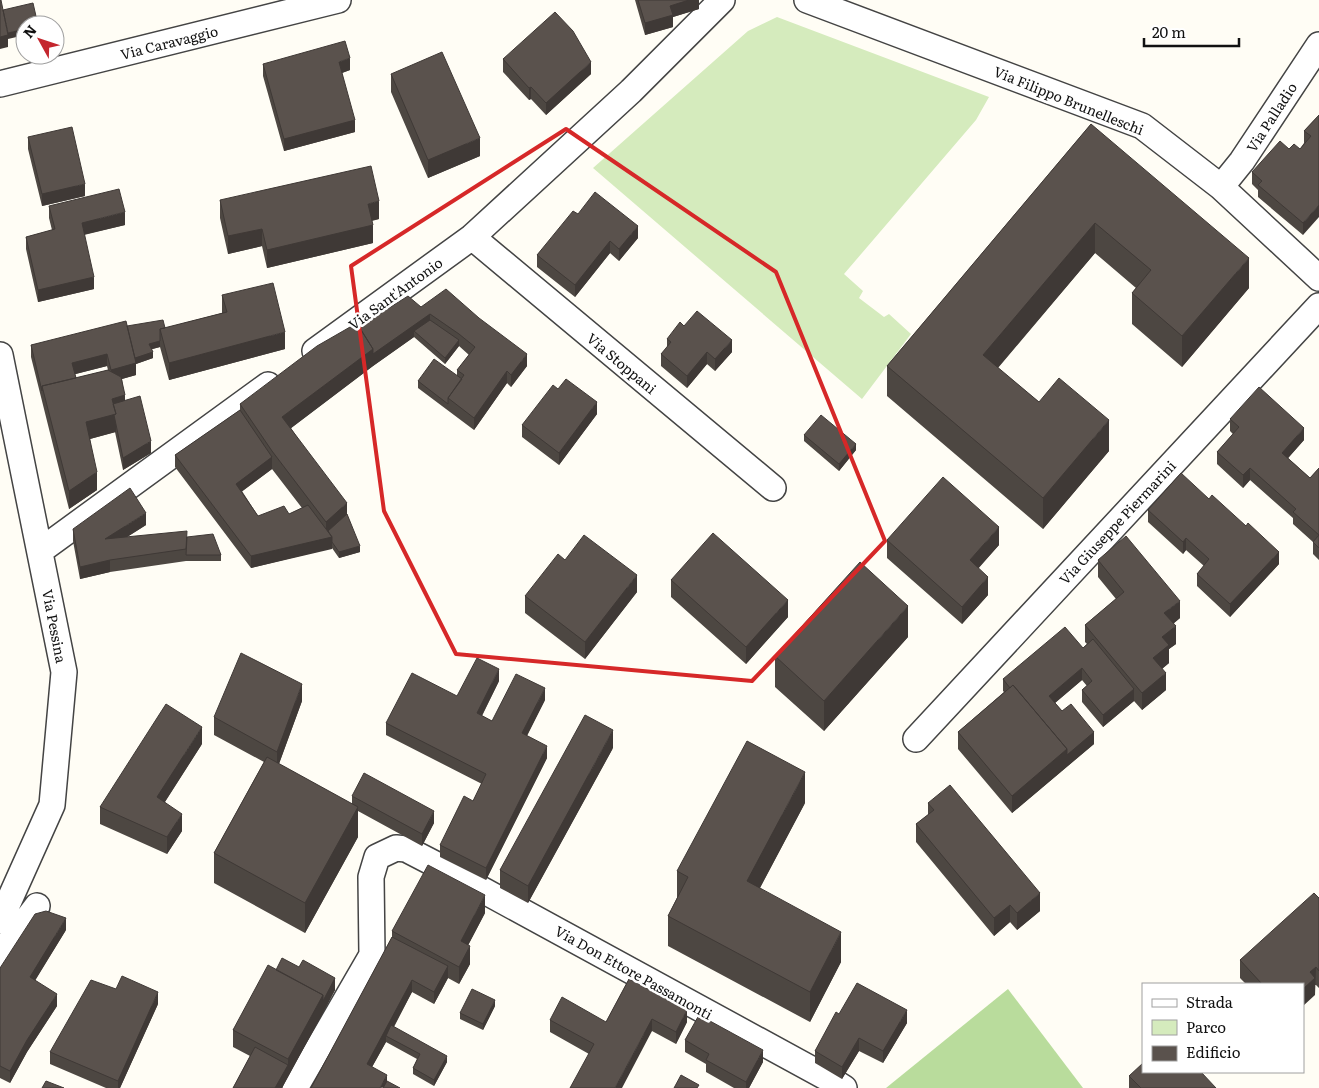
<svg xmlns="http://www.w3.org/2000/svg" width="1319" height="1088" font-family="Literata,serif">
<style>
.green{fill:#d5ebbd}
.forest{fill:#b9dc9c}
.lines{fill:none;stroke-linecap:round;stroke-linejoin:round}
.minor-casing{stroke:#444;stroke-width:28}
.minor{stroke:#fff;stroke-width:25}
.wall{fill:#4d4742;fill-rule:evenodd}
.shaded-wall{fill:#3f3936}
.building{fill:#5a524d;stroke:#3f3936}
.marked{fill:none;stroke:#d62828;stroke-width:4;stroke-linejoin:round}
.labels{text-anchor:middle;dominant-baseline:central;stroke-width:5;stroke-linejoin:round;paint-order:stroke}
.street-label{font-size:14px;fill:#111;stroke:#fff}
</style>
<rect width="100%" height="100%" fill="#fffdf5"/>
<path class="green" d="M777 17 989 97 976 120 844 274 863 291 859 298 884 317 889 314 911 334 862 399 593 168 748 31Z"/>
<path class="forest" d="M1008 989 1083 1088H886Z"/>
<g class="lines">
<g class="minor-casing">
<path id="minor" d="M807 0 1142 126 1221 187 1319 278
M0 84 338 0
M1221 187 1242 161 1319 45
M472 237 773 488
M315 351 472 237 631 91 722 0
M0 355 64 672 52 805 0 921
M40 551 268 385
M916 739 1319 306
M0 955 37 906
M295 1088 372 955 371 877 377 857 396 848 406 849 435 864 833 1081 844 1088"/>
</g>
<use href="#minor" class="minor"/>
</g>
<path class="wall" d="M635 0H699V9L673 17V27L645 35Z
M503 59 591 74 546 115 531 99 529 100 503 72Z
M263 64 350 70 342 73 355 132 284 151 263 76Z
M391 74 480 156 428 178 391 92Z
M1319 115 1303 235 1258 197V190L1252 184V172L1289 149H1300L1304 143V131Z
M1091 124 1249 288 1182 367 1132 324V293L1136 288 1095 253 998 368 1039 402 1109 451 1043 529 887 396V366Z
M28 137 85 196 42 206 28 149Z
M220 200 379 219 372 221 373 243 267 268 262 246 228 254 220 218Z
M49 206 125 225 84 235 94 289 38 302 26 249V237L52 230 49 218Z
M578 214 638 238 619 261 610 253 575 297 537 267V255Z
M222 295 285 349 169 380 160 347 152 349 153 358 136 364V375L122 379 125 401 151 453 123 470 115 432 90 439 97 490 69 509 31 357V345L127 326 165 328 222 313ZM107 366 108 370 76 378 75 374Z
M421 307 527 366 511 387 507 383 474 430 418 388V381L457 376V370L469 355 459 346 445 364 414 337 373 366 291 428 347 514 360 552 339 558 332 548 251 568 175 467V455L240 410V404L359 327ZM272 469 302 508 289 514 258 516 242 491Z
M684 326 732 352 715 371 707 364 687 388 661 366V354L667 348V339Z
M558 389 597 414 559 465 522 437V425Z
M1230 419 1304 440 1288 458 1310 478 1319 468V560L1313 554V542L1293 524V518L1250 480 1243 488 1217 464V452L1233 434 1230 431Z
M804 435 856 450 839 471 804 441Z
M1209 499 1279 564 1230 617 1197 586V574L1204 566 1186 550 1183 554 1148 522V510Z
M146 525 127 537H187L221 555V561H186L110 572 80 579 73 541V529Z
M887 540 999 545 978 568 988 595 962 624 887 558Z
M565 560 637 592 585 659 525 613V596Z
M1098 560 1180 618 1173 624 1176 644 1169 649V663L1162 669 1166 690 1142 710 1134 701 1103 727 1082 702V690L1087 686 1082 680 1055 703 1062 711 1094 744 1012 813 958 749V732L1004 692 1003 691V679L1083 648 1087 644 1085 642V625L1116 599 1098 577Z
M671 580 788 617 746 664 671 597Z
M908 637 824 731 775 687V656Z
M499 681 482 716 492 721 545 700 527 736 547 758 486 880 440 857V845L473 801 482 784 386 735V723L457 696Z
M302 701 279 764 352 804V796L434 823 422 846 358 811V837L305 933 214 883V853L264 762 214 735V717Z
M202 744 165 802 182 831 167 854 100 824V807Z
M613 748 528 903 500 888V870Z
M805 803 760 888 841 962 810 1022 668 946V916L677 898V871Z
M928 803 1040 911 1017 930 1010 922 994 936 916 842V824L928 815Z
M1319 898V988L1316 985H1315V995L1303 984H1246L1240 978V960Z
M485 913 468 945 470 964 459 984 448 978 434 1004 412 992 394 1027 447 1062 434 1086 413 1074V1068L417 1059 386 1042 372 1067 387 1081 311 1088 392 937V931Z
M66 930 35 980 57 1006 27 1052 10 1083 0 1078V968Z
M276 970 335 990 282 1088H233L250 1056 233 1047V1030Z
M629 979 687 1022 676 1044 652 1031 589 1054 550 1032V1020L606 1022Z
M158 1004 120 1088H106L50 1064V1052Z
M495 1006 483 1030 460 1019V1013Z
M839 1014 907 1023 883 1063 859 1051 842 1079 815 1063V1051Z
M685 1040 763 1062 749 1088H734L706 1072V1064L685 1052Z
M1129 1076 1216 1088H1129Z"/>
<path class="shaded-wall" d="M689 0H699V9L673 17V27L645 35V23L670 6Z
M25 29V35L8 39V47L0 49V37L6 33Z
M350 58V70L339 74V62Z
M591 62V74L546 115V103Z
M531 87V99L529 100V88Z
M355 120V132L284 151V139Z
M480 138V156L428 178V160Z
M85 184V196L42 206V194Z
M379 201V219L368 221V204Z
M1319 205V217L1303 235V223Z
M125 212V225L82 235V223Z
M1095 223V253L983 385V355Z
M373 225V243L267 268V250Z
M638 226V238L619 261V249Z
M262 229V246L228 254V236Z
M610 241V253L575 297V285Z
M1249 258V288L1182 367V336Z
M94 277V289L38 302V290Z
M430 314V326L414 331V337L373 366 282 435V417L373 349Z
M285 332V349L169 380V363Z
M459 340V346L445 364V358Z
M732 340V352L715 371V359Z
M160 341V347L149 350V344Z
M153 352V358L136 364V375L111 382V370L134 358Z
M707 352V364L687 388V376Z
M107 354V366L72 375V363Z
M527 354V366L511 387V375Z
M507 371V383L474 430V418Z
M125 395V412L116 415V432L86 440V422L112 399Z
M597 402V414L559 465V453Z
M1109 420V451L1043 529V498Z
M1304 428V440L1282 465V453Z
M151 441V453L123 470V458Z
M856 444V450L839 471V464Z
M272 457V469L236 496V484Z
M1250 468V480L1243 488V475Z
M97 472V490L69 509V491Z
M347 503V520L332 537V549L251 568V556L326 538V522Z
M146 513V525L105 551V539Z
M999 527V545L970 578V560Z
M1186 538V550L1183 554V542Z
M360 546V552L339 558V552Z
M1279 552V564L1230 617V604Z
M110 560V572L80 579V567Z
M637 575V592L585 659V642Z
M988 577V595L962 624V607Z
M788 600V617L746 664V647Z
M1180 601V618L1164 631V613Z
M908 606V637L824 731V701Z
M1176 626V644L1169 649V663L1153 676V658L1162 637Z
M1082 668V680L1049 708V696Z
M499 669V681L477 725V713Z
M1166 673V690L1142 710V693Z
M302 684V701L277 769V752Z
M545 688V700L522 745V733Z
M1134 689V701L1103 727V715Z
M202 727V744L157 814V797Z
M613 730V748L528 903V886Z
M1094 732V744L1012 813V796L1067 749Z
M547 746V758L486 880V868Z
M805 772V803L747 912V881Z
M358 807V837L305 933V903Z
M434 811V823L422 846V834Z
M182 814V831L167 854V837Z
M1040 893V911L1017 930V913Z
M485 895V913L461 959V941Z
M1010 905V922L994 936V918Z
M66 918V930L30 989V977Z
M841 932V962L810 1022V992Z
M470 946V964L459 984V967Z
M448 966V978L434 1004V992Z
M1316 967 1315 995 1303 1006V989L1310 972Z
M335 978V990L323 1013 282 1088H275L288 1065V1059L323 995Z
M412 980V992L388 1037 386 1036V1042L367 1076V1064Z
M158 992V1004L120 1088H118V1081Z
M57 994V1006L27 1052 10 1083V1071L27 1040Z
M495 1000V1006L483 1030V1024Z
M687 1010V1022L676 1044V1032Z
M907 1010V1023L883 1063V1051Z
M652 1019V1031L622 1088H615Z
M859 1038V1051L842 1079V1067Z
M763 1050V1062L749 1088H746V1082Z
M447 1056V1062L434 1086V1080Z
M387 1075V1087L380 1088Z"/>
<path class="building" d="M0 0H1L8 35 0 37Z
M638 0H689L670 6 673 15 645 23Z
M33 3 38 25H25V29L8 33 3 10Z
M555 12 573 31 591 62 546 103 531 87 529 88 503 59Z
M345 41 350 58 339 62 355 120 284 139 263 64Z
M442 52 480 138 428 160 391 74Z
M1319 115V205L1303 223 1258 185 1262 181 1252 172 1280 141 1289 149 1294 144 1300 149 1311 136 1304 131Z
M1091 124 1249 258 1182 336 1132 293 1151 270 1095 223 983 355 1039 402 1059 378 1109 420 1043 498 887 366Z
M72 127 85 184 42 194 28 137Z
M371 166 379 201 368 204 373 225 267 250 262 229 228 236 220 200Z
M119 189 125 212 82 223 94 277 38 290 26 237 55 229 49 206Z
M595 192 638 226 619 249 610 241 575 285 537 255 573 211 578 214Z
M273 283 285 332 169 363 160 329 227 312 222 295Z
M446 289 479 318 527 354 511 375 507 371 474 418 448 398 464 375 457 370 475 347 459 334 430 314 373 354V349L359 327 408 296 421 307Z
M697 311 732 340 715 359 707 352 687 376 661 354 671 342 667 339 680 322 684 326Z
M163 320 165 328 160 329V341L149 344 153 352 135 358 127 326Z
M430 320 459 340 445 358 414 331Z
M126 321 136 363 111 370 107 354 72 363 76 378 42 386V391L31 345Z
M357 323 373 349 282 417 347 503 326 522 272 451 240 404 317 346Z
M434 359 462 379 448 398V404L418 381Z
M108 370 121 377 125 395 112 399 116 414 86 422 97 472 69 491 42 386Z
M566 379 597 402 559 453 522 425 553 385 558 389Z
M1259 387 1304 428 1282 453 1310 478 1319 468V535L1293 512 1296 509 1250 468 1243 475 1217 452 1239 427 1230 419Z
M140 396 151 441 123 458 114 415 116 414 113 404Z
M240 410 272 457 236 484 258 516 284 506 289 514 308 505 332 537 251 556 175 455Z
M821 415 856 444 839 464 804 435Z
M1181 473 1209 499 1212 495 1246 526 1248 523 1279 552 1230 604 1197 574 1209 559 1186 538 1183 542 1148 510Z
M943 477 999 527 970 560 988 577 962 607 887 540Z
M130 488 146 513 105 539 187 531 186 549 110 560 80 567 73 529Z
M347 514 360 546 339 552 332 542V537L328 531Z
M713 533 788 600 746 647 671 580Z
M213 534 221 555H186L187 537Z
M584 535 637 575 585 642 525 596 558 554 565 560Z
M1319 535V548L1313 542Z
M1126 536 1180 601 1164 613 1176 626 1162 637 1169 645 1153 658 1166 673 1142 693 1085 625 1124 592 1098 560Z
M860 562 908 606 824 701 775 656Z
M1065 627 1083 648 1093 639 1134 689 1103 715 1082 690 1092 681 1082 668 1049 696 1062 711 1071 704 1094 732 1067 755V749L1013 685 1010 688 1003 679Z
M241 653 302 684 277 752 214 717Z
M477 658 499 669 477 713 492 721 516 674 545 688 522 733 547 746 486 868 440 845 464 796 473 801 486 774 386 723 412 673 457 696Z
M1013 685 1067 749 1012 796 958 732Z
M166 704 202 727 157 797 182 814 167 837 100 807Z
M585 715 613 730 528 886 500 870Z
M747 741 805 772 747 881 841 932 810 992 668 916 688 877 677 871Z
M267 757 358 807 305 903 214 853Z
M364 773 434 811 422 834 352 796Z
M950 785 1040 893 1017 913 1010 905 994 918 916 824 934 810 928 803Z
M428 865 485 895 461 941 470 946 459 967 392 931Z
M1314 893 1319 898V971L1316 967 1310 972 1315 978 1303 989V984H1262L1240 960Z
M46 911 66 918 30 977 57 994 27 1040 10 1071 0 1066V968L35 914Z
M392 937 448 966 434 992 412 980 367 1064 387 1075 380 1088H311Z
M282 958 299 967 303 960 335 978 323 1001V995L276 970Z
M268 965 323 995 288 1059 233 1030Z
M122 976 158 992 118 1081 50 1052 91 980 116 989Z
M629 979 687 1010 676 1032 652 1019 615 1088H570L594 1044 550 1020 562 997 606 1022Z
M857 983 907 1010 883 1051 859 1038 842 1067 815 1051 836 1012 839 1014Z
M472 989 495 1000 483 1024 460 1013Z
M699 1015 763 1050 746 1082 706 1060 709 1054 685 1040Z
M391 1025 447 1056 434 1080 413 1068 420 1054 386 1036Z
M255 1047 288 1065 275 1088H233Z
M1143 1063V1072H1201L1216 1088H1141L1129 1076Z
M681 1075 699 1085 697 1088H674Z
M46 1081 64 1088H42Z
M387 1081 400 1088H383Z"/>
<path class="marked" d="M566 129 776 272 885 541 752 681 456 654 384 511 351 266Z"/>
<g class="labels">
<g class="street-label">
<text transform="translate(169 42) rotate(-14)">Via Caravaggio</text>
<text transform="translate(1069 100) rotate(22)">Via Filippo Brunelleschi</text>
<text transform="translate(1271 117) rotate(-57)">Via Palladio</text>
<text transform="translate(395 293) rotate(-36)">Via Sant'Antonio</text>
<text transform="translate(622 363) rotate(40)">Via Stoppani</text>
<text transform="translate(1117 522) rotate(-47)">Via Giuseppe Piermarini</text>
<text transform="translate(55 626) rotate(79)">Via Pessina</text>
<text transform="translate(634 972) rotate(29)">Via Don Ettore Passamonti</text>
</g>
</g>
<rect x="1142" y="983" width="162" height="90" fill="#ffffff" stroke="#a0a0a0"/>
<rect x="1152" y="999" width="25" height="8" fill="#ffffff" stroke="#a0a0a0"/>
<text x="1186" y="1008" font-size="15" fill="#111111">Strada</text>
<rect x="1152" y="1020" width="25" height="15" fill="#d5ebbd" stroke="#a0a0a0"/>
<text x="1186" y="1033" font-size="15" fill="#111111">Parco</text>
<rect x="1152" y="1046" width="25" height="15" fill="#5a524d" stroke="#a0a0a0"/>
<text x="1186" y="1058" font-size="15" fill="#111111">Edificio</text>
<g transform="translate(40 40) rotate(310)"><circle r="24" fill="#ffffff" stroke="#a0a0a0"/>
<path d="M0-4L9 19L0 12L-9 19Z" fill="#c4262e"/>
<text y="-8" font-size="14" font-weight="bold" text-anchor="middle" fill="#111111">N</text>
</g>
<path d="M1144 38v8h95v-8" fill="none" stroke="#111111" stroke-width="2.5"/>
<text x="1152" y="38" font-size="15" fill="#111111" stroke="#ffffff" stroke-width="4" paint-order="stroke">20 m</text>
</svg>
